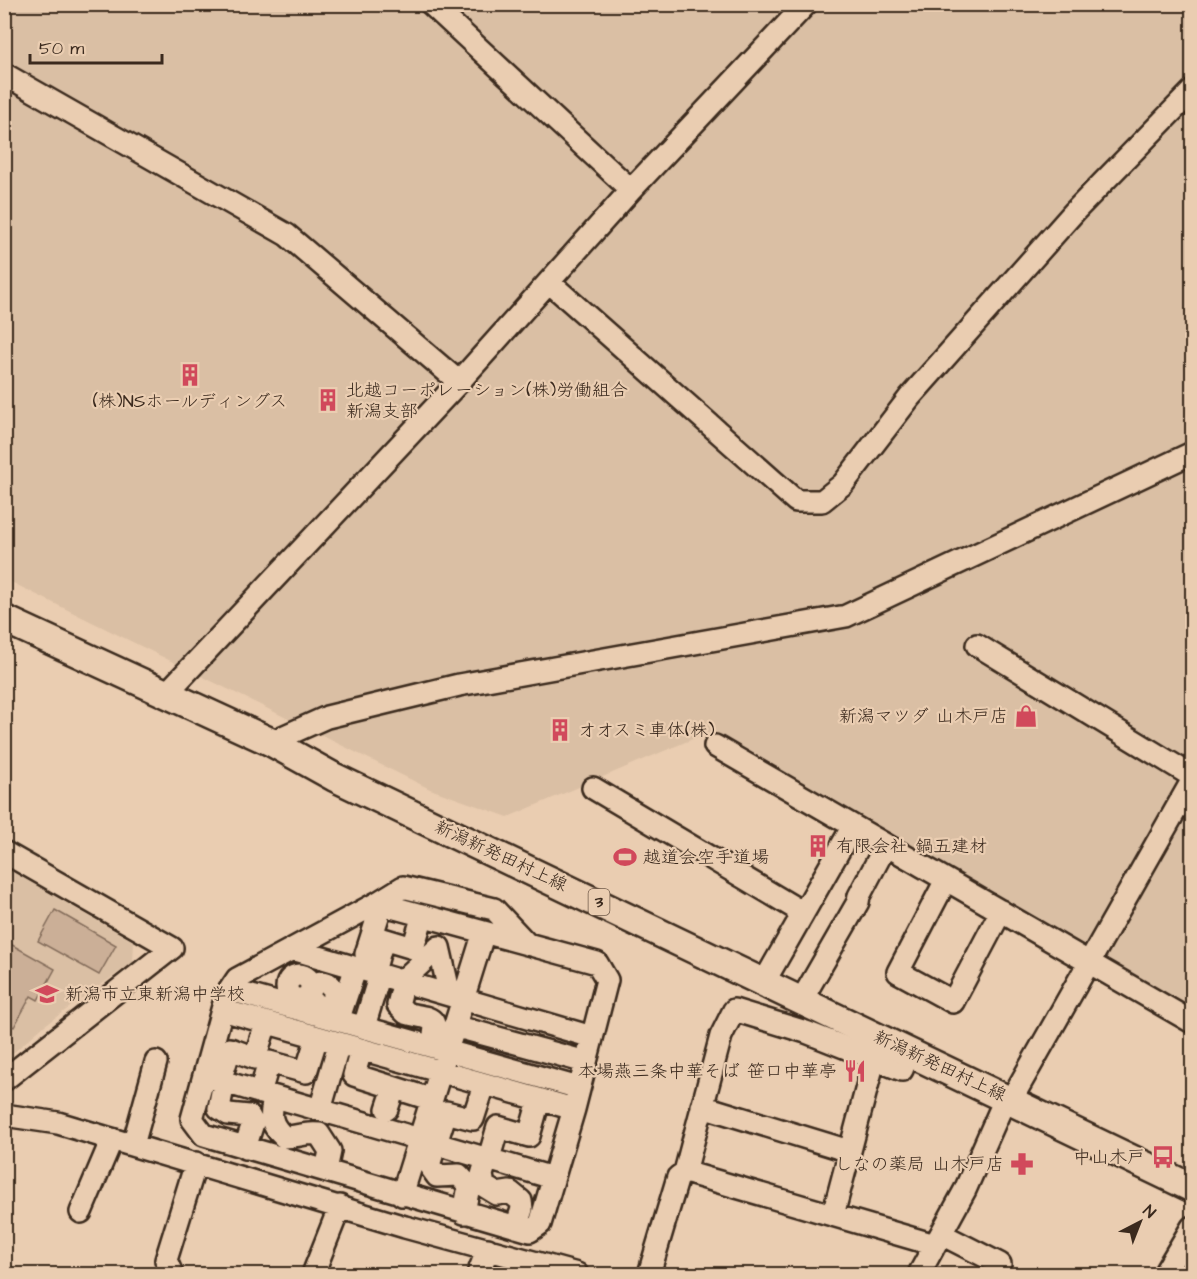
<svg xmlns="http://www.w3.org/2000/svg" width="1197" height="1279" font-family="'Architects Daughter','Klee One',sans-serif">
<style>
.built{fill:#dabfa4}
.green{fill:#cbaf97;stroke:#836c5a;stroke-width:1.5}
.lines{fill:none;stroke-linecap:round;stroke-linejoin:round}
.minor-casing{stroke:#3b2a1e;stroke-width:26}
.major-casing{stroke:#3b2a1e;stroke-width:32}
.minor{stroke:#eacdb1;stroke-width:21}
.major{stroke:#eacdb1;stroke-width:27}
.labels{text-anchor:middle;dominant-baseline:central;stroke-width:4.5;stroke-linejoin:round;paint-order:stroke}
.shield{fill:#eacdb1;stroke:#705b4a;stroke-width:1.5}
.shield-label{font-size:16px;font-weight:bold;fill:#3b2a1e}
.poi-label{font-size:18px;fill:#3b2a1e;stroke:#eacdb1;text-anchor:start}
.street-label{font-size:18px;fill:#3b2a1e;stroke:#eacdb1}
</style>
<rect width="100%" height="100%" fill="#eacdb1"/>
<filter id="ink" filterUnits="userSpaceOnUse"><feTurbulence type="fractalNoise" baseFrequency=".0167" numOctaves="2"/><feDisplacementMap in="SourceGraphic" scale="12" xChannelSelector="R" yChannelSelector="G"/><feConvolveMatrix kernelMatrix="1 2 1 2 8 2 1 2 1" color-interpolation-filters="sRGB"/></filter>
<g filter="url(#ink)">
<path class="built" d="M4 5H1192V1011L702 735 508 817 430 789 5 579Z
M5 868 134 942 133 962 45 1025 5 1060Z"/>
<path class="green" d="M55 910 116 945 99 975 38 941Z
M5 941 55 969 38 1000 31 996 14 1027 5 1021Z"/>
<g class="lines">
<g class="minor-casing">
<path id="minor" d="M431 4 631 190
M4 74 287 235 459 382
M550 283 796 501H822L843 484 910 397 1075 211 1192 91
M977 645 1192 776
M165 695 459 382 631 190 806 4
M271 742 327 717 459 685 846 616 1192 453
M715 746 1192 1022
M593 788 795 908 800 919
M4 852 172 948 4 1080
M946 880 898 972 953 1002 1001 911
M377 903 597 963 607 980 574 1109 540 1224 530 1231 204 1135 192 1119 222 1010 227 994 237 979Z
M377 903 403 887 494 909 526 943
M292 949 592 1037
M366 954 382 904
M374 972 383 939 413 948 423 915
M287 987a12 12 0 1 1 24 0a12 12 0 1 1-24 0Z
M402 981 439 947 450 995
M404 981 398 1005 406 1013C427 1020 442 1012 431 1046
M764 982 853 826
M310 994a12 12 0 1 1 24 0a12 12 0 1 1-24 0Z
M230 990 579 1088
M801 1001 858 902 859 896 886 845
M222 1010 574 1109
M341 1012 356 967
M366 1020 380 974
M454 1026 586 1062
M361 1050 354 1075 430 1099
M204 1076 553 1178
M220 1081 230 1049 255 1058 266 1023
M224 1082 219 1108 228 1114 249 1116 253 1123 245 1148
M260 1093 269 1062 306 1072 317 1037
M275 1097C269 1115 270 1124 284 1137 297 1137 306 1132 319 1134L330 1151 326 1170
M1011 1100 1192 781
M702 1106 849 1151
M387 1109 394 1088
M320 1110 339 1044
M4 1115 58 1123 405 1227 577 1274
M133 1145 156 1062
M487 1158 482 1175 484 1186 497 1194 510 1192 521 1201 522 1209 516 1227
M489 1158 498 1127 529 1136 539 1100
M685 1172 935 1245
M402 1195 484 932
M81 1212 112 1139
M464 1213 469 1186 459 1175 437 1176 429 1165 446 1112 473 1119 484 1085
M833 1215 874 1060
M941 1234 1000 1264 995 1274
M172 1274 166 1260 196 1163
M313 1274 340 1206
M478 1274 488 1249
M649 1274 678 1177 685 1172 721 1036 734 1010 806 1032 902 1070 909 1052
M919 1274 965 1190 1006 1097
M1164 1274 1192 1227"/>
</g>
<g class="major-casing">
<path id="major" d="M4 619 271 742 334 777 1192 1188"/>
</g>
<use href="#minor" class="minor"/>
<use href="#major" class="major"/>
</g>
</g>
<defs>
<g id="building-bare" transform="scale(1.8)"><path d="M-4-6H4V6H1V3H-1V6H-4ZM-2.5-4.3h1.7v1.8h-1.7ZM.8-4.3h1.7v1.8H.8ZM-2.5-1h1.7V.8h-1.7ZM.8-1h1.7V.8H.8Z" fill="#d1495b" stroke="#eacdb1" stroke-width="2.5" paint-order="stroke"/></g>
<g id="shop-bare" transform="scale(1.8)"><path d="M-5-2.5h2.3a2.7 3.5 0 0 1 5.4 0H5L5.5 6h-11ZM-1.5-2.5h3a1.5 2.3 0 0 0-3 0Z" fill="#d1495b" stroke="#eacdb1" stroke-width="2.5" paint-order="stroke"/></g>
<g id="stadium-bare" transform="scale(1.8)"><path d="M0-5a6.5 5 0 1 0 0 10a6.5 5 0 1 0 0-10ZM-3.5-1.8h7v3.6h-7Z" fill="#d1495b" stroke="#eacdb1" stroke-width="2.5" paint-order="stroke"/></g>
<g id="school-bare" transform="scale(1.8)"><path d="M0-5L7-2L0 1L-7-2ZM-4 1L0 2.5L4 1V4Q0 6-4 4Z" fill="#d1495b" stroke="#eacdb1" stroke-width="2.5" paint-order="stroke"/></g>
<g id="restaurant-bare" transform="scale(1.8)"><path d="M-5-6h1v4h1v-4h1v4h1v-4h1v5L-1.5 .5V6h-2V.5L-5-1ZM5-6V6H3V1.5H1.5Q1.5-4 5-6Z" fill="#d1495b" stroke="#eacdb1" stroke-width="2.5" paint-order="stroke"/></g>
<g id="bus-bare" transform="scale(1.8)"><path d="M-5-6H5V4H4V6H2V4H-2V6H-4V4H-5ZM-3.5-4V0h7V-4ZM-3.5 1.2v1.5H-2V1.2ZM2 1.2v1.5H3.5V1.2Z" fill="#d1495b" stroke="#eacdb1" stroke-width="2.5" paint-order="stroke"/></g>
<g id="pharmacy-bare" transform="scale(1.8)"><path d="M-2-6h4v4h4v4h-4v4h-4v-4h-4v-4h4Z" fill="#d1495b" stroke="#eacdb1" stroke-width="2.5" paint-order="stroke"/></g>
</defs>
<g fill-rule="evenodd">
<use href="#building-bare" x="190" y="375"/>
<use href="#building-bare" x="328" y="400"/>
<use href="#shop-bare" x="1026" y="716"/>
<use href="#building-bare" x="560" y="730"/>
<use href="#building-bare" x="818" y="846"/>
<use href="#stadium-bare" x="625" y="857"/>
<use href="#school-bare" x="47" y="994"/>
<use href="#restaurant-bare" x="855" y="1071"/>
<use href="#bus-bare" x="1163" y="1157"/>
<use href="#pharmacy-bare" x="1022" y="1164"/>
</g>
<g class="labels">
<rect class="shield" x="588.5" y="889" width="21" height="26" rx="4.5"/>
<g class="shield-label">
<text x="599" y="902">3</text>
</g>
<g class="poi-label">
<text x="346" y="390">北越コーポレーション(株)労働組合<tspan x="346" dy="21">新潟支部</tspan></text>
<text x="190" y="401" text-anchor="middle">(株)NSホールディングス</text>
<text x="1008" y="716" text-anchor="end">新潟マツダ 山木戸店</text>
<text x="578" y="730">オオスミ車体(株)</text>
<text x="836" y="846">有限会社 鍋五建材</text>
<text x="643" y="857">越道会空手道場</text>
<text x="65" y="994">新潟市立東新潟中学校</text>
<text x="837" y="1071" text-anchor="end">本場燕三条中華そば 笹口中華亭</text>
<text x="1145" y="1157" text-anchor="end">中山木戸</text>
<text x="1004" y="1164" text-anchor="end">しなの薬局 山木戸店</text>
</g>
<g class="street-label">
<text transform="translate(501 856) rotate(25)">新潟新発田村上線</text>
<text transform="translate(940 1066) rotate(25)">新潟新発田村上線</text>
</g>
</g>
<rect width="1197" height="1279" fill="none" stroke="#eacdb1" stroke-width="24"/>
<rect x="12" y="12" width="1173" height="1255" fill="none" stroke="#3b2a1e" stroke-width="2" filter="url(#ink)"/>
<g transform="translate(1140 1222) rotate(42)" stroke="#eacdb1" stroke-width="4.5" paint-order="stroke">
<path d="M0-4.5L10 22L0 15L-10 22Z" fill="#3b2a1e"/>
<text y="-9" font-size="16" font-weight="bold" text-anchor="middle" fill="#3b2a1e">N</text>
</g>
<path d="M30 54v9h132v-9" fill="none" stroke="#3b2a1e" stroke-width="3"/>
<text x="39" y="54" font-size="18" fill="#3b2a1e" stroke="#eacdb1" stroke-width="4.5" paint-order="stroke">50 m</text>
</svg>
